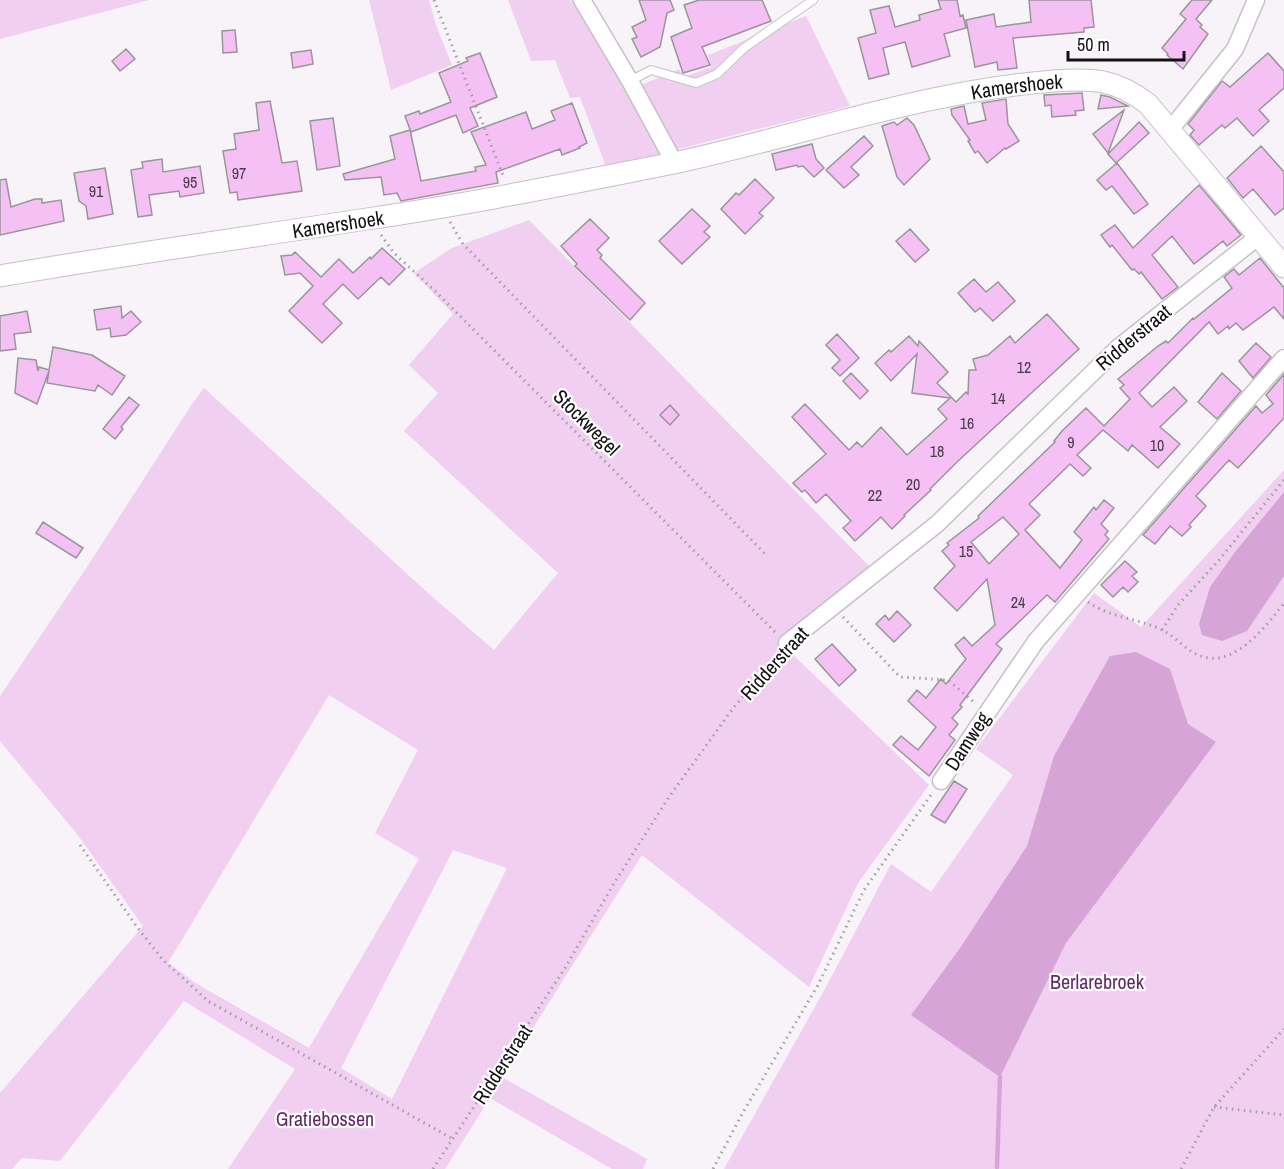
<svg xmlns="http://www.w3.org/2000/svg" width="1284" height="1169" font-family="'Archivo Narrow',sans-serif">
<style>
.green{fill:#f1cff0;fill-rule:evenodd}
.water{fill:#d7a4d7}
.lines{fill:none;stroke-linecap:round;stroke-linejoin:round}
.stream{stroke:#d7a4d7;stroke-width:4.5}
.building{fill:#f5c1f5;stroke:#999599;stroke-width:1.5;fill-rule:evenodd}
.service-casing{stroke:#c5c1c5;stroke-width:10}
.minor-casing{stroke:#c5c1c5;stroke-width:19}
.tertiary-casing{stroke:#c5c1c5;stroke-width:23}
.path{stroke:#a3a0a3;stroke-width:3;stroke-dasharray:1.5 4.5;stroke-linecap:butt}
.service{stroke:#fff;stroke-width:8}
.minor{stroke:#fff;stroke-width:16}
.tertiary{stroke:#fff;stroke-width:21}
.labels{text-anchor:middle;dominant-baseline:central;stroke-width:4.5;stroke-linejoin:round;paint-order:stroke}
.number-label{font-size:16px;fill:#4b3d4b}
.street-label{font-size:20px;fill:#121112;stroke:#fff}
.park-label{font-size:20px;fill:#632866;stroke:#fff}
</style>
<rect width="100%" height="100%" fill="#f8f3f8"/>
<path class="green" d="M0 0H149L0 39Z
M369 0H429L436 25 452 65 391 90Z
M508 0H571L580 6 664 156 606 167 580 97 570 98 555 60 531 61Z
M806 16 850 106 675 150 641 85 679 69 684 77 711 67 708 55Z
M529 220 870 567 779 639 790 652 929 785 858 883 809 987 642 855 502 1077 647 1159 643 1169H612L490 1098 445 1169H228L295 1069 184 1001 60 1161 22 1158 12 1169H0V1093L143 926 77 834 0 741V696L87 567 192 404 204 388 428 593 494 650 558 573 404 431 438 393 409 365 453 314 414 273 452 248ZM329 695 418 750 375 833 419 859 309 1048 197 984 168 963ZM453 850 507 868 392 1099 341 1068Z
M1284 470V1169H724L826 987 891 864 931 892 1013 775 976 749 1094 593 1141 627Z"/>
<path class="water" d="M1284 492V576L1247 631 1222 641 1202 635 1199 624 1210 587 1235 552Z
M1136 652 1170 669 1188 724 1216 742 1066 943 1000 1077 911 1015 960 948 1027 846 1054 756 1110 656Z"/>
<g class="lines">
<path class="stream" d="M997 1167 1000 1077"/>
</g>
<path class="building" d="M639 0H670L674 10 667 13 660 47 641 57 632 39 637 37 632 27 646 20Z
M699 0H762L771 21 702 47 710 65 683 73 671 37 692 28 684 5Z
M938 0H957L960 16 963 15 966 28 944 34 950 56 912 67 905 42 883 48 889 74 869 79 858 38 876 33 870 10 889 6 895 27 920 20 919 15 941 9Z
M1029 0H1091L1094 27 1084 28V32L1013 38 1017 68 998 70 997 62 975 67 966 20 994 14 996 27 1031 22Z
M1192 0H1212L1196 19 1202 25 1200 27 1208 34 1183 69 1167 55 1168 54 1162 48 1186 19 1180 14Z
M235 30 237 52 223 53 222 31Z
M126 49 135 59 120 71 112 61Z
M311 50 313 64 293 68 291 53Z
M480 53 497 97 470 108 478 126 463 133 456 115 411 132 405 116 419 111 420 114 451 102 439 73 468 61 466 58Z
M1268 53 1284 71V88L1259 110 1269 121 1253 136 1237 118 1225 128 1222 125 1199 145 1190 135 1194 130 1188 124 1222 81 1230 87Z
M1082 93 1084 110 1075 111 1076 115 1052 117 1051 105 1045 106 1044 95Z
M1101 95 1110 97 1128 106 1098 109Z
M1006 99 1008 124 1019 141 1006 149 1005 148 987 163 978 151 975 153 968 141 970 140 952 115 951 109 964 106 968 124 986 120 982 103Z
M270 101 282 163 297 161 302 191 238 200 237 192 230 193 223 151 236 149 234 134 259 130 256 103Z
M572 103 587 143 579 147 580 148 562 155 560 149 496 172 498 183 401 201 397 193 384 195 381 177 345 180 343 174 395 159 390 136 410 130 421 181 476 171 475 167 486 165 471 132 526 112 532 129 555 120 551 111Z
M1124 110 1108 153 1093 134Z
M333 118 340 166 317 170 310 121Z
M907 118 914 125 930 159 904 185 897 177 882 126 894 122 897 125Z
M1139 122 1149 133 1116 163 1108 154Z
M864 136 873 146 851 167 859 175 844 188 826 170Z
M812 144 816 159 824 168 814 177 803 166 798 167 797 165 776 170 772 154Z
M1261 146 1284 172V208L1275 215 1253 189 1243 198 1227 178Z
M162 159 163 172 200 166 204 193 180 197 179 191 149 195 152 215 138 217 131 170 143 168 142 162Z
M1117 163 1148 204 1134 214 1112 186 1106 190 1097 180Z
M105 168 113 214 88 219 86 206 79 201 74 173Z
M6 179 11 207 35 199H42V203L61 200 64 221 0 235V180Z
M755 179 774 198 759 213 763 216 745 234 721 209 736 193 739 195Z
M1199 185 1241 235 1227 246 1223 241 1194 264 1172 236 1152 255 1178 287 1162 299 1141 272 1139 274 1134 269 1132 270 1112 245 1110 247 1101 235 1115 225 1133 248Z
M692 209 710 226 704 232 710 237 682 264 659 241Z
M590 219 609 238 597 250 602 255 600 258 645 303 630 320 575 266 577 264 561 246Z
M910 229 929 250 915 262 896 241Z
M382 248 405 269 389 285 381 277 358 299 343 284 323 304 342 323 322 343 289 311 313 286 300 273 285 275 281 256 292 255 295 252 321 277 339 259 353 273 370 257 371 259Z
M1260 258 1284 288V319L1274 307 1243 330 1236 323 1229 329 1228 326 1218 334 1209 322 1139 393 1152 407 1174 387 1187 401 1160 427 1180 444 1158 468 1132 445 1128 451 1103 430 1077 455 1091 468 1083 476 1070 464 1029 504 1040 515 1025 530 1060 568 1082 540 1074 532 1094 507 1096 510 1104 500 1114 508 1101 524 1108 531 1105 535 1109 539 1055 602 1047 595 996 644 1002 649 960 705 962 707 952 718 958 724 949 735 955 740 929 776 893 745 901 736 918 750 936 727 908 701 917 690 926 698 941 679 946 684 966 659 955 645 964 637 972 646 995 625 987 579 957 611 934 588 955 566 942 551 949 545 947 543 979 518 978 516 1055 442 1054 441 1062 431 1086 408 1104 426 1130 399 1120 388 1124 385 1118 379 1158 346 1166 341 1168 343 1193 318 1194 319 1232 288 1224 277 1234 269 1239 275ZM1003 517 1019 534 989 564 971 542Z
M974 279 986 292 998 282 1015 301 993 321 980 308 975 312 958 293Z
M121 306 122 318 131 311 141 322 126 335 111 337 110 328 97 330 94 310Z
M27 311 31 332 14 334 16 349 0 351V316Z
M1047 314 1079 349 957 462 930 489 931 490 904 515 905 516 892 529 881 517 855 541 843 528 851 521 826 494 816 503 805 490 802 492 793 483 826 454 792 417 805 404 849 450 857 442 862 447 881 427 907 455 947 419 938 409 950 398 912 393 917 354 891 381 875 363 889 350 891 352 909 336 918 346 919 341 948 372 937 383 956 402 966 392 968 394 969 370H976L973 359 988 355 1010 336 1015 343Z
M837 334 859 358 840 376 832 368 840 360 826 345Z
M1256 343 1271 357 1253 378 1239 361Z
M53 347 92 355 125 376 112 395 98 385 95 391 47 383 49 371 37 404 15 393 18 358 36 360 38 371 39 367 49 370Z
M851 373 868 391 860 399 843 381Z
M1222 373 1241 391 1217 419 1198 402Z
M1284 374V418L1238 468 1229 460 1196 496 1206 506 1189 525 1191 527 1182 536 1170 526 1155 544 1143 535 1256 406 1262 413 1273 404 1266 395Z
M129 397 139 405 121 427 123 429 115 439 103 429Z
M670 405 679 415 670 425 660 415Z
M43 522 83 548 76 558 36 533Z
M1125 561 1137 572 1132 576 1138 582 1128 592 1123 587 1113 597 1101 585Z
M897 611 911 625 894 642 876 624 885 615 889 620Z
M832 644 856 670 839 686 815 659Z
M954 781 967 789 945 823 931 815Z"/>
<g class="lines">
<g class="service-casing">
<path id="service" d="M630 81 651 70 696 83 717 74 744 48 813 0"/>
</g>
<g class="minor-casing">
<path id="minor" d="M582 0 630 81 674 162
M1170 130 1235 49 1256 0
M787 643 937 524 1119 347 1259 236
M941 781 1036 641 1284 358"/>
</g>
<g class="tertiary-casing">
<g id="tertiary">
<path id="s1" d="M0 276C122 255 244 238 367 219 470 204 572 183 674 163 800 136 924 91 1054 81 1093 78 1116 79 1148 104L1284 267"/>
</g>
</g>
<path class="path" d="M434 0 504 178
M450 222 463 244 767 556
M381 235 394 253 436 292 775 632
M1088 602C1110 618 1138 618 1162 630 1177 637 1187 653 1204 657 1236 666 1267 625 1284 603
M843 617 900 677 948 680 975 703
M1162 630 1178 605 1219 560 1284 480
M80 845 137 927 163 960 208 1001 453 1139
M1214 1107 1284 1115
M433 1169 565 968 613 885 669 797 731 711 777 655
M713 1169 742 1114 818 985 864 890 933 792
M1181 1169 1214 1107 1284 1029"/>
<use href="#service" class="service"/>
<use href="#minor" class="minor"/>
<use href="#tertiary" class="tertiary"/>
</g>
<g class="labels">
<g class="number-label">
<text x="239" y="173">97</text>
<text x="190" y="182">95</text>
<text x="96" y="191">91</text>
<text x="1024" y="367">12</text>
<text x="998" y="398">14</text>
<text x="967" y="423">16</text>
<text x="1071" y="442">9</text>
<text x="1157" y="445">10</text>
<text x="937" y="451">18</text>
<text x="913" y="484">20</text>
<text x="875" y="495">22</text>
<text x="966" y="551">15</text>
<text x="1018" y="602">24</text>
</g>
<g class="street-label">
<text stroke="none"><textPath href="#s1" startOffset="1035">Kamershoek</textPath></text>
<text stroke="none"><textPath href="#s1" startOffset="342">Kamershoek</textPath></text>
<text transform="translate(1133 337) rotate(-40)">Ridderstraat</text>
<text transform="translate(587 422) rotate(45)">Stockwegel</text>
<text transform="translate(774 663) rotate(-48)">Ridderstraat</text>
<text transform="translate(967 741) rotate(-57)">Damweg</text>
<text transform="translate(502 1064) rotate(-57)">Ridderstraat</text>
</g>
<g class="park-label">
<text x="1097" y="981">Berlarebroek</text>
<text x="325" y="1118">Gratiebossen</text>
</g>
</g>
<path d="M1068 51v9h116v-9" fill="none" stroke="#121112" stroke-width="3"/>
<text x="1077" y="51" font-size="18" fill="#121112" stroke="#ffffff" stroke-width="4.5" paint-order="stroke">50 m</text>
</svg>
